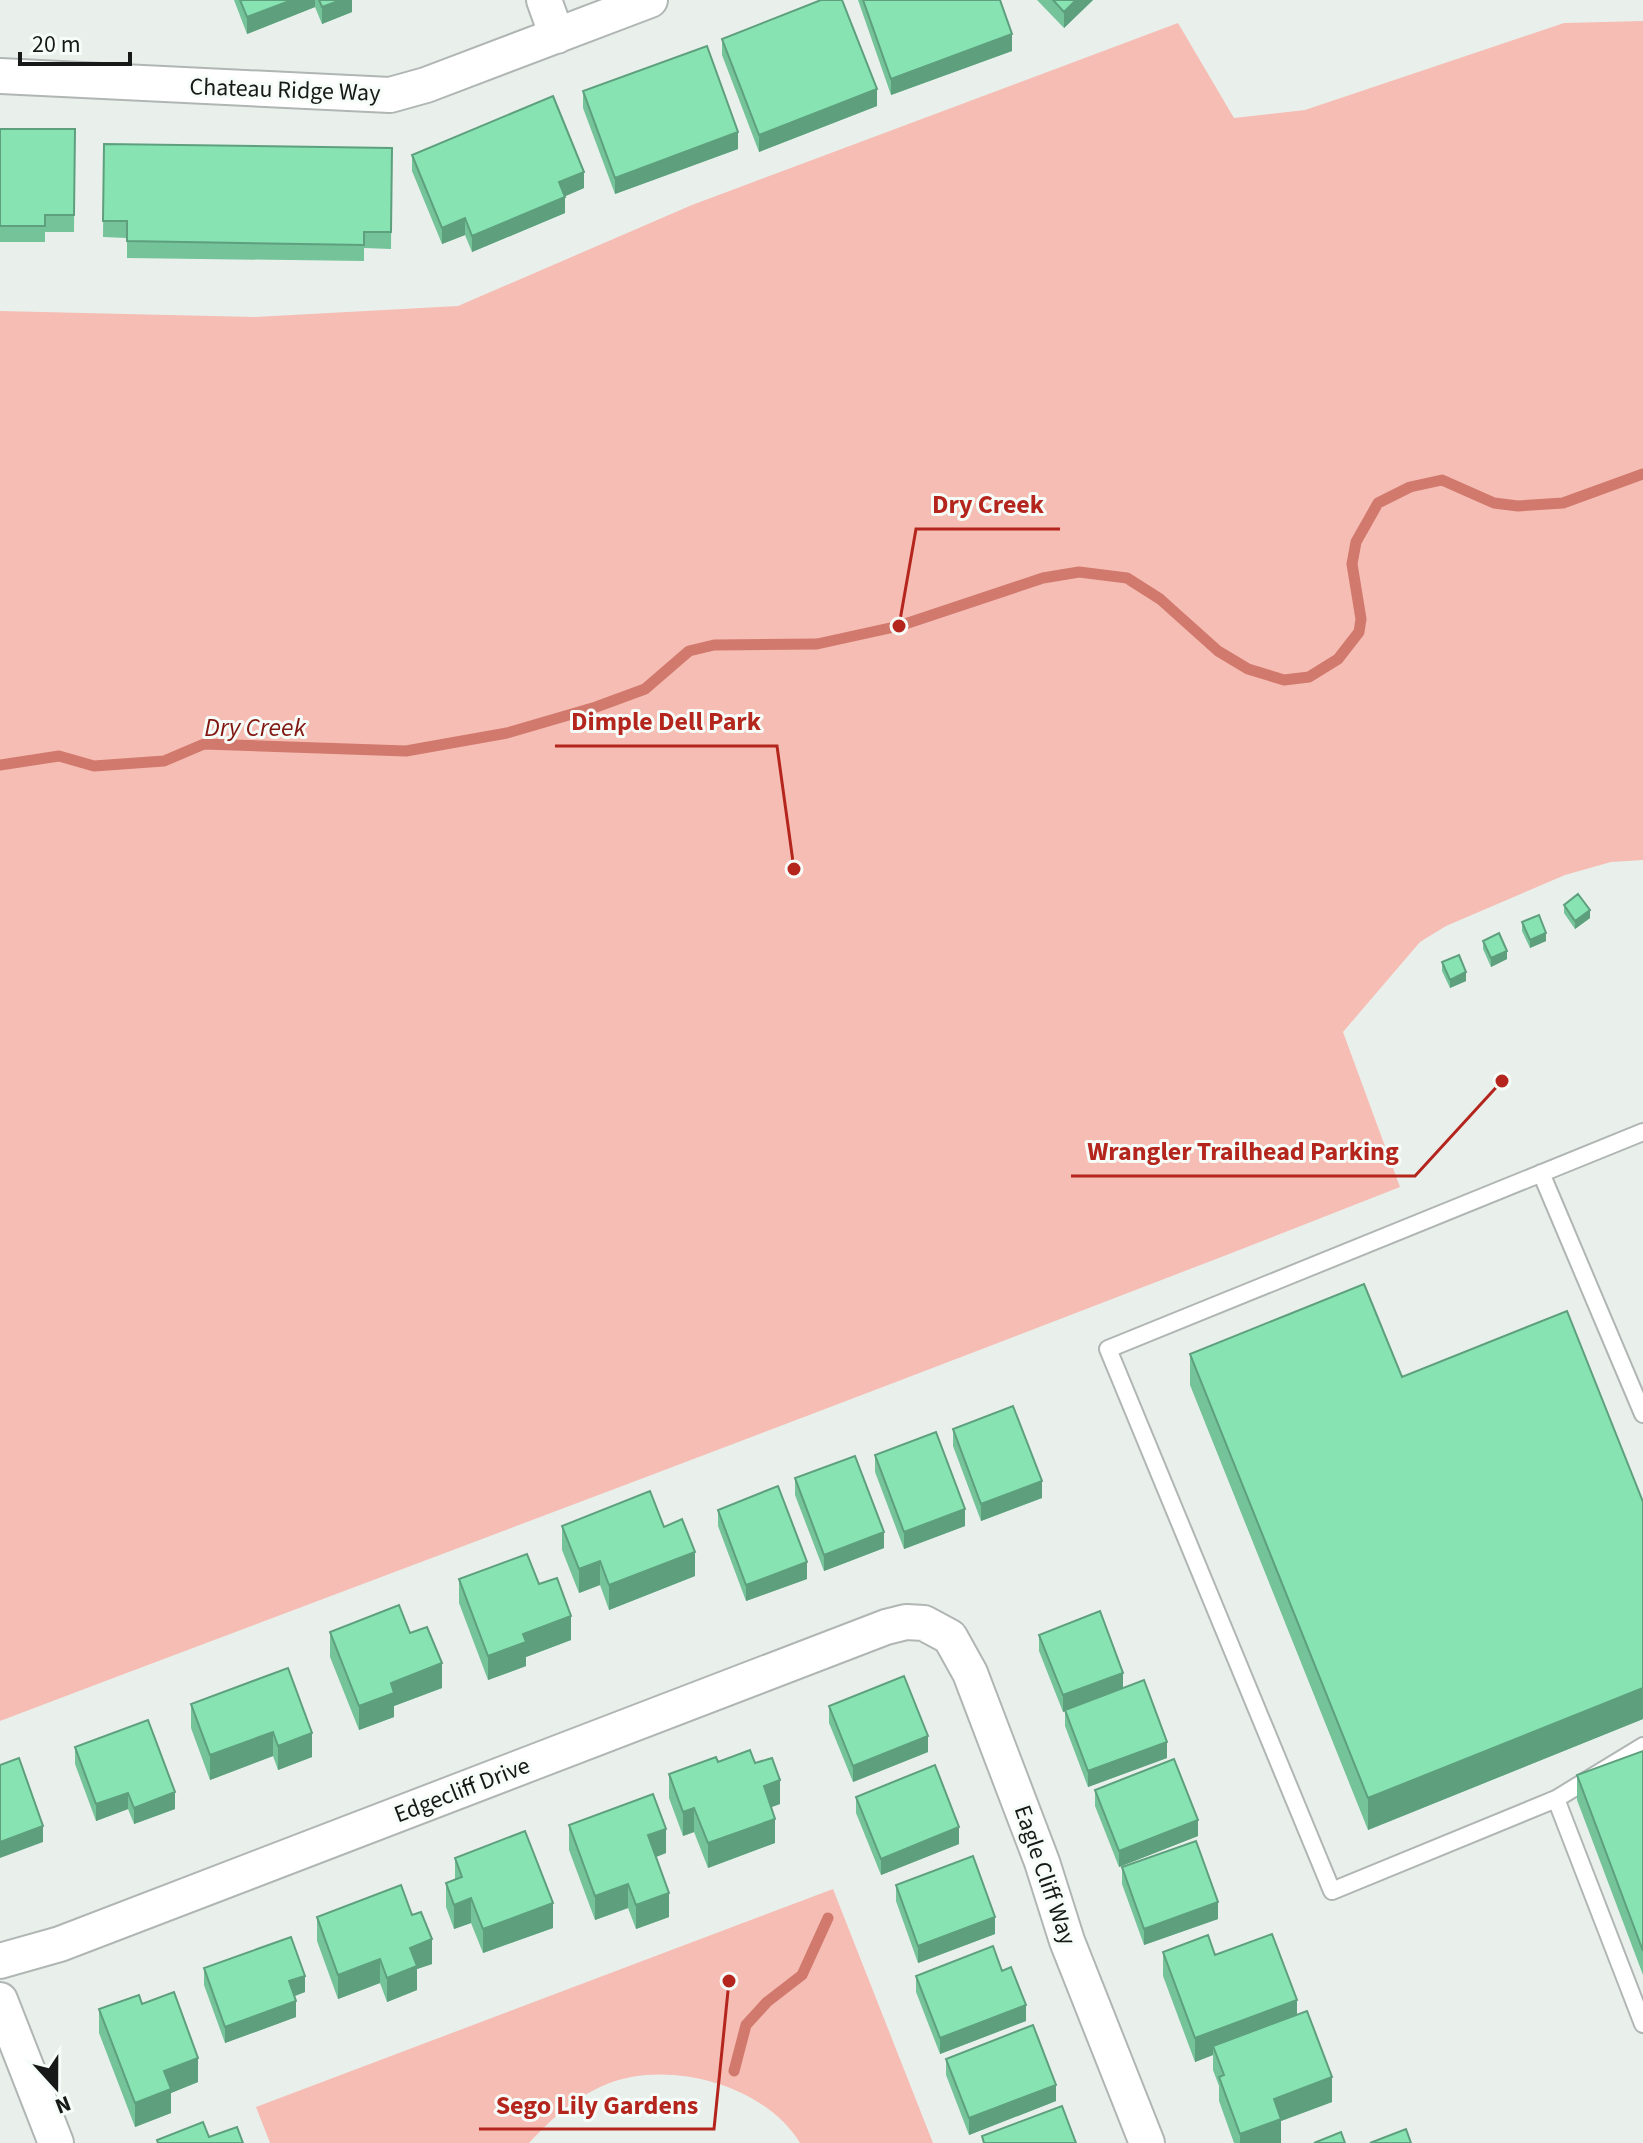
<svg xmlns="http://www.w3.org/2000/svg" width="1643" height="2143" font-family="'Source Sans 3',sans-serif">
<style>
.green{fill:#f6bdb4}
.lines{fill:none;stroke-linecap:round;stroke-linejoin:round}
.stream{stroke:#d1796d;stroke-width:11}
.lane-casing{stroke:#b0b6b3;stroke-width:20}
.street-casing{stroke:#b0b6b3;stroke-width:38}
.lane{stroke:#fff;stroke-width:16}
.street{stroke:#fff;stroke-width:34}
.wall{fill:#74c399}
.shaded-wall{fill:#5e9f7d}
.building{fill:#87e3b2;stroke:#5e9f7d;stroke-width:2}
.labels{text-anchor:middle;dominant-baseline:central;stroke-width:6;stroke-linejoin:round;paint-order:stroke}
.street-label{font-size:24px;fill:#171918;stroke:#f6fdf9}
.water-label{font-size:26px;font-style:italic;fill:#821711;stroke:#f6fdf9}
.leader{fill:none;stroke:#b4251d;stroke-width:3}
.callout-dot{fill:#b4251d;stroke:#f6fdf9;stroke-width:3}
.callout-label{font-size:26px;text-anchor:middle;font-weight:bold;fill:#b4251d;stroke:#f6fdf9;stroke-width:6;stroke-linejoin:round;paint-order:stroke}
</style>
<rect width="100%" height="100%" fill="#e9f0ec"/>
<path class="green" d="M1643 21V860L1611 862 1565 875 1446 926 1420 942 1343 1032 1400 1187C935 1370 467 1544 0 1721V311L255 317 458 306 692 205 1178 23 1234 118 1305 110 1564 23Z
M833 1889 933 2143H800C765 2085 669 2059 607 2084 572 2099 555 2116 529 2143H270L256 2107Z"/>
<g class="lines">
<path class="stream" d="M0 765 59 756 94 766 164 761 204 744 406 751 507 733 596 707 645 689 689 651 714 645 817 644 899 626 1043 578 1079 572 1127 578 1160 599 1218 651 1248 669 1284 680 1309 677 1338 659 1359 632 1361 619 1352 564 1356 542 1378 503 1410 487 1442 480 1494 503 1518 506 1563 503 1643 474
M734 2071 746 2025 767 2002 802 1975 828 1918"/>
<g class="lane-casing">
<path id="lane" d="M1643 1132 1108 1349 1332 1891 1556 1799 1643 1746
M1541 1173 1643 1414
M1556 1799 1643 2024"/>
</g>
<g class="street-casing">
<path id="street" d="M544 0 557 36
M0 76 390 95 426 85 650 0
M0 1961 60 1944 886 1627 906 1622 924 1623 950 1637 970 1673 1042 1862 1067 1941 1147 2143
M0 2000 56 2143"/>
</g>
<use href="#lane" class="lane"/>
<use href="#street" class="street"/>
</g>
<path class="wall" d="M234 0H352V12L322 24 315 7 247 34Z
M858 0H1000L1012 51 891 95Z
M1037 0H1093L1064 28Z
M722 39 877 106 759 152 722 55Z
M583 91 738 149 615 194 583 108Z
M0 129H75L74 232H45V242H0Z
M104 144 392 148 391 249 364 248V261L127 258V238L103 237Z
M412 155 584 188 565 196V213L472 252 465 235 442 244 412 171Z
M1564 905 1590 918 1575 929 1564 913Z
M1522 922 1546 941 1530 948 1522 931Z
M1483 941 1507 959 1491 967 1483 949Z
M1442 962 1466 981 1450 988 1442 971Z
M1190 1354 1402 1377 1643 1502V1719L1368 1830 1190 1385Z
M953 1429 1042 1498 981 1521 953 1446Z
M875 1455 965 1526 904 1549 875 1472Z
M795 1478 884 1548 824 1571 795 1495Z
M718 1510 807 1579 746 1601 718 1526Z
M562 1526 664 1527 695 1576 609 1610 600 1585 579 1593 562 1550Z
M459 1579 571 1640 526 1657V1666L488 1680 459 1603Z
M330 1632 410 1633 442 1688 394 1706V1717L359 1730 330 1657Z
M1039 1635 1123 1688 1167 1758 1088 1787 1065 1726V1711L1063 1712 1039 1651Z
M288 1668 312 1757 278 1770 273 1756 210 1780 191 1728V1704Z
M829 1706 928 1752 853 1782 829 1723Z
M75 1747 175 1809 134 1824 128 1809 96 1821 75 1764Z
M1643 1751V1975L1577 1800V1775Z
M718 1762 755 1763 780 1804 771 1807 775 1843 708 1868 694 1832 683 1836 669 1798V1774Z
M1095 1790 1198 1836 1119 1867 1095 1806Z
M856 1797 959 1844 881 1875 856 1813Z
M569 1825 666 1853 656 1857 669 1917 636 1929 628 1908 595 1920 569 1850Z
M455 1858 553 1928 483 1953 471 1923 454 1929 446 1907V1883L455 1880Z
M1122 1867 1218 1919 1144 1945 1122 1884Z
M896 1885 995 1934 918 1963 896 1901Z
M412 1915 432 1964 417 1969V1990L387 2002 380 1983 338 1999 317 1941V1917Z
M1163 1952 1215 1955 1297 2015 1332 2102 1281 2121V2143H1234L1219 2101V2086L1213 2070V2055L1195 2062 1163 1976Z
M204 1968 305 1992 295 1996 296 2017 225 2043 204 1985Z
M1002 1971 1026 2021 940 2054 916 1992V1976Z
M142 2004 198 2082 171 2093V2113L135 2127 99 2033V2009Z
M946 2059 1056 2101 969 2135 946 2075Z"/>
<path class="shaded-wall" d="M292 0H315V7L247 34V17Z
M341 0H352V12L322 24V7Z
M1076 0H1093L1064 28V12Z
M1012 34V51L891 95V79Z
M877 89V106L759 152V135Z
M738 132V149L615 194V178Z
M584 172V188L559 199V182Z
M565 197V213L472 252V236Z
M465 218V235L442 244V228Z
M1590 910V918L1575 929V921Z
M1546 933V941L1530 948V940Z
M1507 951V959L1491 967V958Z
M1466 972V981L1450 988V980Z
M1042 1481V1498L981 1521V1504Z
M965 1509V1526L904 1549V1532Z
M884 1532V1548L824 1571V1555Z
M695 1552V1576L609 1610V1585Z
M600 1561V1585L579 1593V1569Z
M807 1562V1579L746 1601V1585Z
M571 1616V1640L526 1657V1666L488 1680V1656L523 1634Z
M442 1663V1688L394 1706V1717L359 1730V1706L391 1683Z
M1123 1673V1689L1063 1712V1695Z
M1643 1688V1719L1368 1830V1798Z
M273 1732V1756L210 1780V1755Z
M312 1733V1757L278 1770V1746Z
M928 1736V1752L853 1782V1766Z
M1167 1742V1758L1088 1787V1771Z
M780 1780V1804L764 1810V1786Z
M175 1792V1809L134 1824V1808Z
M128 1793V1809L96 1821V1804Z
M694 1808V1832L683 1836V1812Z
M775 1819V1843L708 1868V1843Z
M1198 1820V1836L1119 1867V1851Z
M43 1826V1842L0 1858V1842Z
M959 1827V1844L881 1875V1859Z
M666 1829V1853L648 1860V1835Z
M628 1884V1908L595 1920V1896Z
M669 1893V1917L636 1929V1905Z
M471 1898V1923L454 1929V1905Z
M1218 1902V1919L1144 1945V1929Z
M553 1903V1928L483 1953V1929Z
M995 1917V1934L918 1963V1946Z
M432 1939V1964L417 1969V1990L387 2002V1978L410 1948Z
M380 1959V1983L338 1999V1975Z
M305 1976V1992L289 1998V1981Z
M1297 2000V2024L1213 2046V2055L1195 2062V2038Z
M296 2001V2017L225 2043V2027Z
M1026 2005V2021L940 2054V2038Z
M198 2058V2082L171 2093V2113L135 2127V2103L164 2071Z
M1332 2077V2102L1281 2121V2143H1240V2134L1274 2099Z
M1056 2085V2101L969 2135V2118Z"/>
<path class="building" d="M240 0H292L247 17Z
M319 0H341L322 7Z
M821 0H842L877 89 759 135 722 39Z
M863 0H1000L1012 34 891 79Z
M1053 0H1076L1064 12Z
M707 46 738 132 615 178 583 91Z
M553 96 584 172 559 182 565 197 472 236 465 218 442 228 412 155Z
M0 129H75L74 215H45V226H0Z
M104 144 392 148 391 232H364V245L127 241V221H103Z
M1578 894 1590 910 1575 921 1564 905Z
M1539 915 1546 933 1530 940 1522 922Z
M1499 933 1507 951 1491 958 1483 941Z
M1459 955 1466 972 1450 980 1442 962Z
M1364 1284 1402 1377 1567 1311 1643 1502V1688L1368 1798 1190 1354Z
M1013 1406 1042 1481 981 1504 953 1429Z
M936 1432 965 1509 904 1532 875 1455Z
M855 1456 884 1532 824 1555 795 1478Z
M778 1486 807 1562 746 1585 718 1510Z
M650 1491 664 1527 682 1519 695 1552 609 1585 600 1561 579 1569 562 1526Z
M527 1554 539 1584 557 1578 571 1616 523 1634 526 1642 488 1656 459 1579Z
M399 1605 410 1633 427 1627 442 1663 391 1683 394 1693 359 1706 330 1632Z
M1100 1611 1123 1673 1063 1695 1039 1635Z
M288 1668 312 1733 278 1746 273 1732 210 1755 191 1704Z
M904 1676 928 1736 853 1766 829 1706Z
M1144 1680 1167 1742 1088 1771 1065 1710Z
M148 1720 175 1792 134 1808 128 1793 96 1804 75 1747Z
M750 1750 755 1763 772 1758 780 1780 764 1786 775 1819 708 1843 694 1808 683 1812 669 1774 716 1757 718 1762Z
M1643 1751V1951L1577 1775Z
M19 1758 43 1826 0 1842V1765Z
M1174 1759 1198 1820 1119 1851 1095 1790Z
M935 1765 959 1827 881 1859 856 1797Z
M653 1794 666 1829 648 1835 669 1893 636 1905 628 1884 595 1896 569 1825Z
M525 1831 553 1903 483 1929 471 1898 454 1905 446 1883 462 1877 455 1858Z
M1196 1841 1218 1902 1144 1929 1122 1867Z
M973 1856 995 1917 918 1946 896 1885Z
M401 1885 412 1915 421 1912 432 1939 410 1948 417 1966 387 1978 380 1959 338 1975 317 1917Z
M1272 1934 1297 2000 1195 2038 1163 1952 1208 1935 1215 1955Z
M291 1937 305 1976 289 1981 296 2001 225 2027 204 1968Z
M993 1946 1002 1971 1011 1967 1026 2005 940 2038 916 1976Z
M174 1992 198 2058 164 2071 171 2089 135 2103 99 2009 139 1995 142 2004Z
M1307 2011 1332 2077 1274 2099 1281 2119 1240 2134 1219 2077 1224 2075 1213 2046Z
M1033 2025 1056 2085 969 2118 946 2059Z
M1062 2106 1076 2143H984L982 2136Z
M203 2122 209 2137 237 2127 243 2143H158L157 2140Z
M1406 2129 1411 2143H1370Z
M1341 2132 1345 2143H1314Z"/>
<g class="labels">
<g class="street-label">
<text transform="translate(285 90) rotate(2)">Chateau Ridge Way</text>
<text transform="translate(462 1790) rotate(-21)">Edgecliff Drive</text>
<text transform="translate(1045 1875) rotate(71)">Eagle Cliff Way</text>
</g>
<g class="water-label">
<text x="255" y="727">Dry Creek</text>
</g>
</g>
<path class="leader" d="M899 626L916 529H1060M794 869L777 746H555M1502 1081L1415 1176H1071M729 1981L714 2129H479"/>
<g class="callout-dot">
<circle cx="899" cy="626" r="8"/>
<circle cx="794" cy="869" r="8"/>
<circle cx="1502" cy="1081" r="8"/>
<circle cx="729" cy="1981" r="8"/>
</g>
<g class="callout-label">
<text x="988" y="513">Dry Creek</text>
<text x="666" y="730">Dimple Dell Park</text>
<text x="1243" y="1160">Wrangler Trailhead Parking</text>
<text x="597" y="2114">Sego Lily Gardens</text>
</g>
<g transform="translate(56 2087) rotate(159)" stroke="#f6fdf9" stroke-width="6" paint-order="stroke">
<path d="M0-6L14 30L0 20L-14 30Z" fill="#171918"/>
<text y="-12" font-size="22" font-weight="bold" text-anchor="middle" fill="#171918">N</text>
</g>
<path d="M20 52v12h110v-12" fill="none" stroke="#171918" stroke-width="4"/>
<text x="32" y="52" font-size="24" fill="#171918" stroke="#f6fdf9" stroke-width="6" paint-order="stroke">20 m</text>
</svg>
